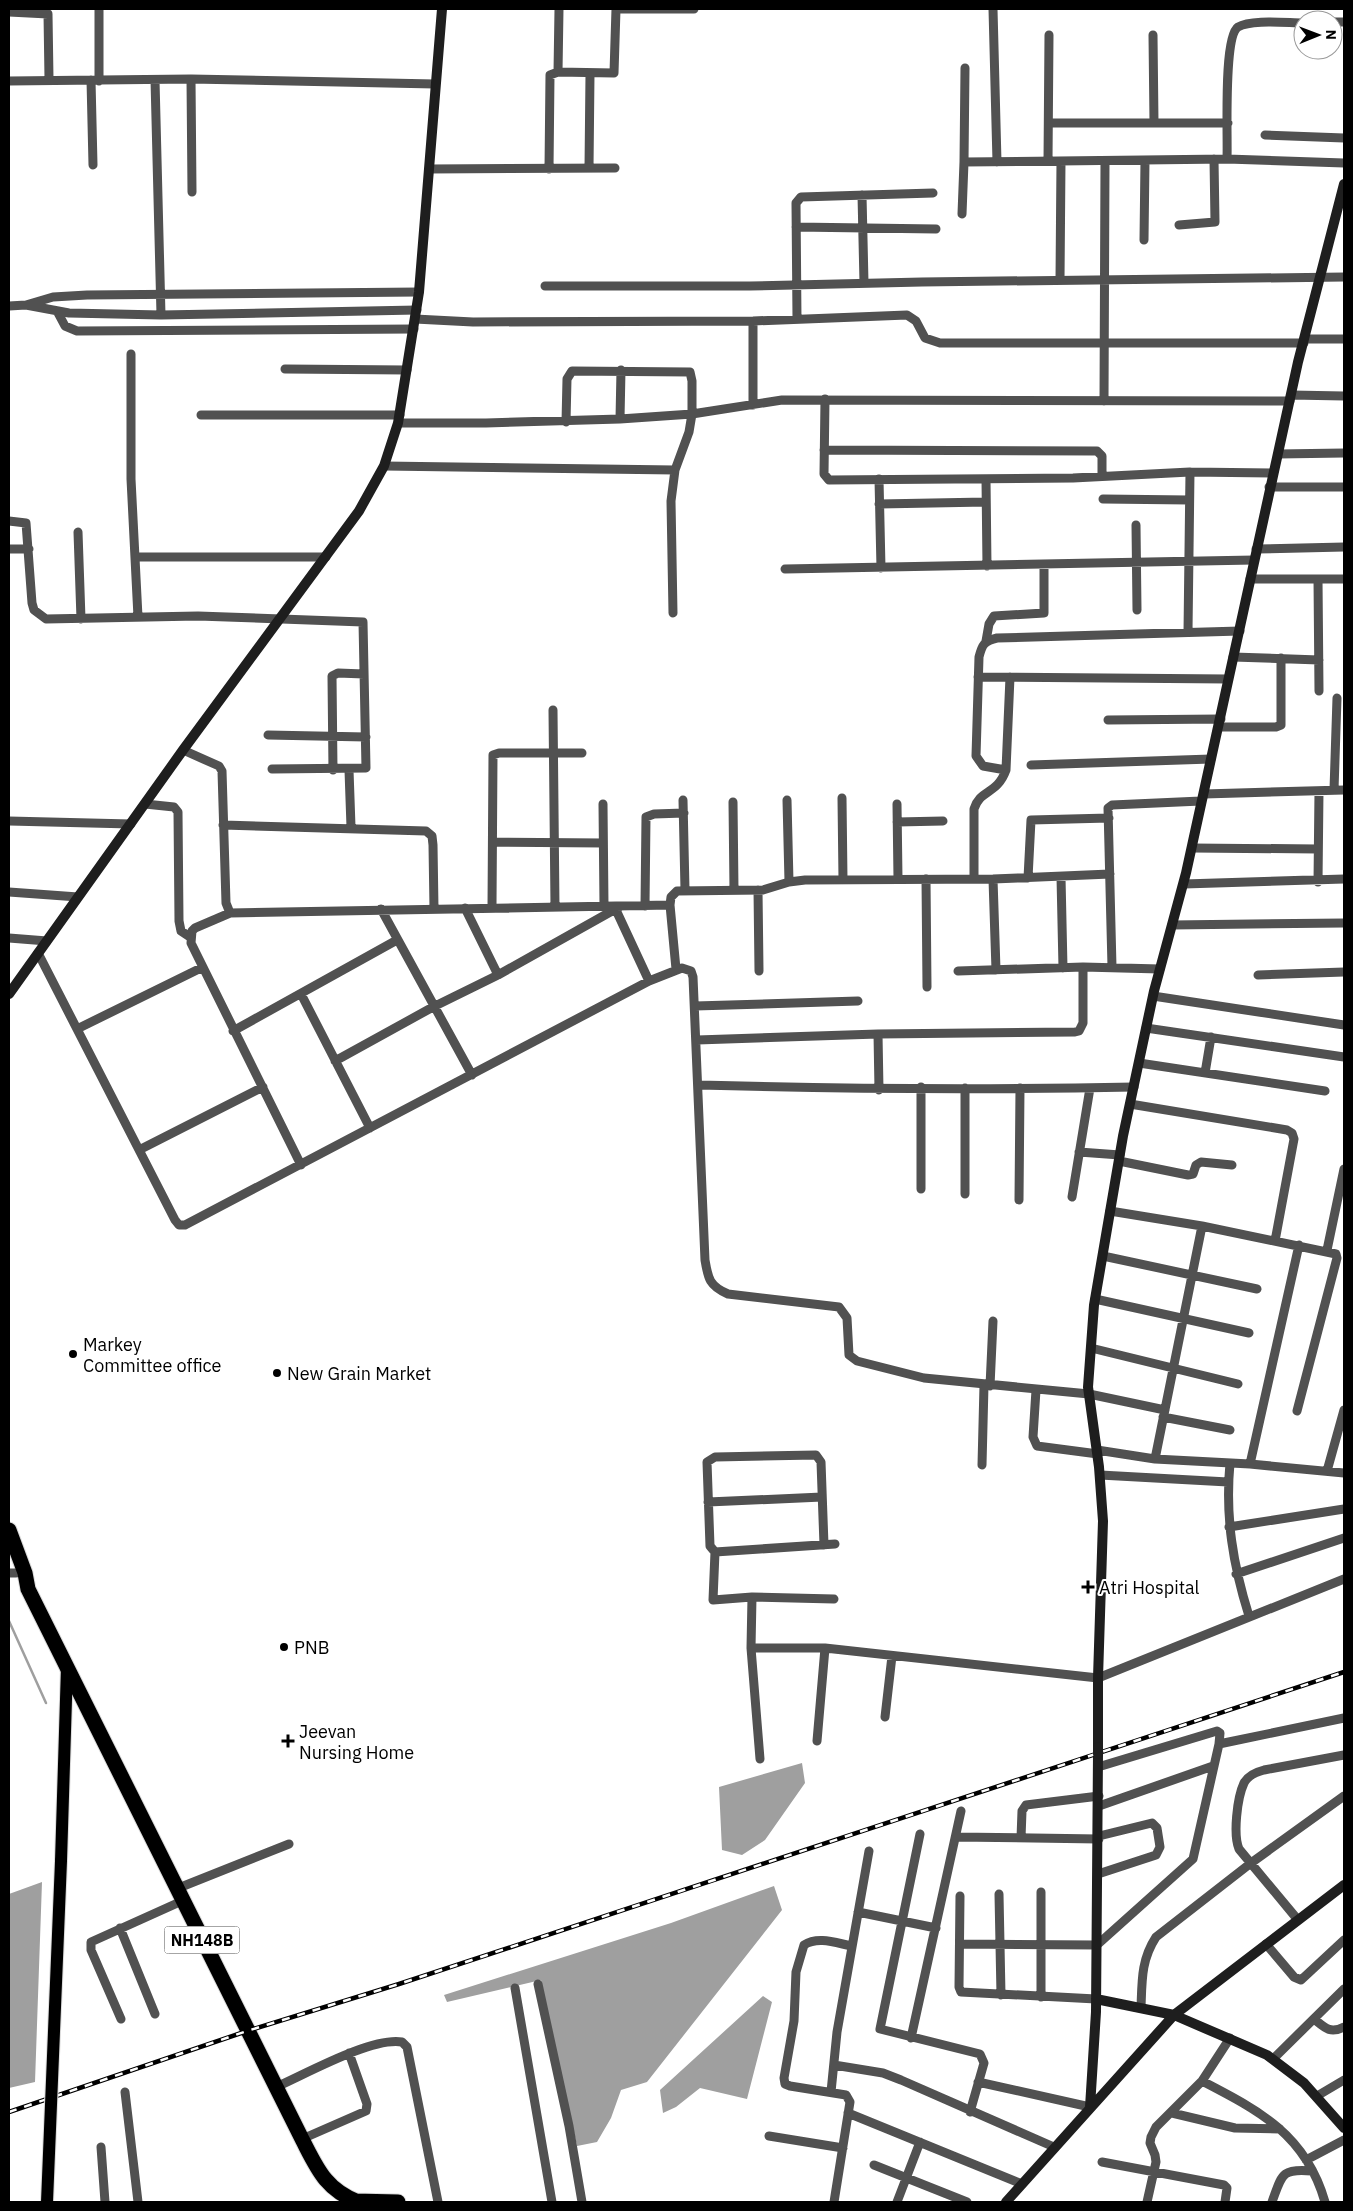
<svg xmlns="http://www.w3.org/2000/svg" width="1353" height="2211" font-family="'IBM Plex Sans',sans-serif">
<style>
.water{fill:#9f9f9f}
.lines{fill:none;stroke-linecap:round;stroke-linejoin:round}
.stream{stroke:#9f9f9f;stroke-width:2.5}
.primary-casing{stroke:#dbdbdb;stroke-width:14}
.highway-casing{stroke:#dbdbdb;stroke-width:17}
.street{stroke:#515151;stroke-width:9}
.secondary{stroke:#1e1e1e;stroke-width:10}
.primary{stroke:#000;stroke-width:12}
.highway{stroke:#000;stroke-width:15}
.rail-casing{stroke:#000;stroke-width:4.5}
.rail{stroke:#fff;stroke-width:2.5;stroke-dasharray:8;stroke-linecap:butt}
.primary-bridge-casing{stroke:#dbdbdb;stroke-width:14;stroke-linecap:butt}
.secondary-bridge{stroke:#1e1e1e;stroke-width:10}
.primary-bridge{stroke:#000;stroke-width:12}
.poi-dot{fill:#000;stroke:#fff;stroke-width:2}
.labels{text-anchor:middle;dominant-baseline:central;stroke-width:4;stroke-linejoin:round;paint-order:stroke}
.shield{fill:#fff;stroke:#4c4c4c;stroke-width:1}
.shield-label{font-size:16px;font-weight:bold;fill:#000}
.poi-label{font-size:18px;fill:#000;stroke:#fff;text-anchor:start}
</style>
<rect width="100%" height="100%" fill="#fff"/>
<path class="water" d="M802 1763 805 1783 765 1840 742 1855 722 1850 719 1787Z
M42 1882 35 2082 9 2088V1894Z
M774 1886 782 1910 647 2082 621 2090 611 2118 597 2142 577 2146 541 1980 447 2002 444 1995 671 1923Z
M763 1996 772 2002 747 2099 700 2088 676 2107 663 2113 660 2090Z"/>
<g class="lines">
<path class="stream" d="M9 1621 46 1703"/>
<g class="primary-casing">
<path id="primary" d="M61 1861 67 1667"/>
</g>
<g class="highway-casing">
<path id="highway" d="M9 1530 25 1573 28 1589 302 2139C317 2168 325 2189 358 2202
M354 2201 398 2202"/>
</g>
<path class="street" d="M99 9V81
M616 9H694
M993 9 997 162
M9 12 48 14 49 79
M1333 22H1344
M1153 35 1154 123
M558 72 559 9
M191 79 192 192
M91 80 93 165
M155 80 161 315
M9 81 191 79 435 84
M1049 123H1228
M1265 135 1344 138
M1227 159C1228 137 1223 37 1238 27 1251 19 1287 23 1303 23
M1048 161 1049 35
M964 162 965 68
M589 168 590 74
M429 169 615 168
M549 169 550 75 558 72 614 73 616 9
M862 195 864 283
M962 214 964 162 1227 159 1344 163
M1179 225 1215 222 1214 159
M796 227 936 229
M1144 240 1145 160
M1060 280 1061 161
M545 286H750L922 282 1344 277
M26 305 53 297 87 295 419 292
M9 306 26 305 69 313 161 315 417 310
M57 311 65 326 77 331 414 329
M415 319 473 322 753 321 907 315 916 321 925 338 940 343H1304
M797 319 796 203 801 197 933 193
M1305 339H1344
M131 354V479L138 617
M285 369 407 370
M1291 395 1344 396
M825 399 824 474 829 480 1073 478 1190 472 1273 473
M1104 401 1105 161
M753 405V321
M201 415H400
M620 419 621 370
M566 422 567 379 572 371 690 372 692 381V414L689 432 675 470 671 501 673 613
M398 423H486L620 419 692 414 782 400 1290 401
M824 450 1097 451 1102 456V476
M1278 454 1344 453
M384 466 675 470
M879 479 881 568
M986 479 987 566
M1269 487H1344
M1103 499 1189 500
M879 504 986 502
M9 521 26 523 32 603 34 610 46 619 198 616 363 622 366 768 272 769
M1136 525 1137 610
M78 532 81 619
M9 549H29
M1256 549 1344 547
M135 557H326
M785 569 1254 560
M1250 579H1344
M1318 579 1319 691
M1188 632 1190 472
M986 641 989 624 994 616 1044 613V565
M1233 657 1319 660
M978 677 1228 679
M553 710 555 907
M1108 720 1221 719
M1219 727H1276L1281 725V658
M268 735 366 737
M183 750 219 766 222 771 226 903 230 913 670 905
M1031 765 1211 759
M333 770 332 676 338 673 364 674
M349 770 351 827
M1006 770 983 766 976 756 979 657C982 645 984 641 997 638L1240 631
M1334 790 1337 698
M1204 794 1344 790
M842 798 843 880
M683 800 685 890
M787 800 789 882
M733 802 734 890
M145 804 174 807 178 812 179 921 181 931 190 937
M603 804 604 906
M897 804 898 879
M9 821 131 824
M897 822 943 821
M223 825 426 831 432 836 433 845 434 909
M493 842 603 843
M1192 848 1318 849
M1061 877 1063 968
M1028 878 1031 820 1109 818
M926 879 927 987
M974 879V809C980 789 997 795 1006 770L1010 677
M993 879 996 970
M1318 882 1319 791
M1184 884 1344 879
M758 890 759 971
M9 892 78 897
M645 906 646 817 654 814 684 813
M492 907 493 755 499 753H582
M465 908 498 975
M381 909 472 1075
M616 910 649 981
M230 913 195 928 192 931 191 943 301 1165
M1172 925 1344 923
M9 938 47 941
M38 953 175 1220 179 1225H185L649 981 682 968 691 971 693 977 705 1260C708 1278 709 1286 728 1294L839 1307 847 1318 849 1355 857 1361 924 1378 1089 1394 1165 1410
M1112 967 1108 808 1112 805 1201 801
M676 969 670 905 671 897 677 891 763 890 789 882 805 880 993 879 1110 874
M958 971 1083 967 1160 969
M1258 975 1344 972
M301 994 370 1128
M1153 996 1344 1025
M695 1006 858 1001
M1146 1028 1344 1057
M77 1029 201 968
M233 1031 397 940
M878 1034 879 1090
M697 1040 878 1034 1075 1032 1079 1031 1083 1023V967
M335 1061 433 1007 498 975 621 906
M1139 1063 1325 1091
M1205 1073 1211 1037
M699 1085C844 1089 989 1090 1134 1087
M1130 1104 1287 1130 1292 1133 1294 1139 1275 1241
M139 1150 263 1087
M1079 1152 1120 1155
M1119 1161 1188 1175 1193 1174 1196 1165 1201 1162 1232 1165
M921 1189V1087
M965 1194V1088
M1072 1197 1090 1088
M1019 1200 1020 1088
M1110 1211 1202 1226 1336 1254 1337 1258 1297 1411
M1327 1250 1344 1169
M1103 1256 1257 1289
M1095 1299 1249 1333
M1091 1348 1238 1384
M990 1386 993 1321
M1036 1390 1033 1437 1037 1446 1098 1454
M1163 1417 1230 1430
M1097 1450 1155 1459 1250 1464 1344 1473
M1155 1459 1202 1226
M1230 1463C1225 1517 1233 1565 1249 1616
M1250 1464 1299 1245
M982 1465 984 1385
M1327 1471 1344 1410
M1100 1475 1228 1482
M708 1502 822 1497
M1229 1527 1344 1509
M715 1552 710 1546 707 1462 715 1457 816 1455 821 1462 824 1545
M9 1573H16
M1236 1574 1344 1538
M752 1597 751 1648 760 1759
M834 1599 752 1597 713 1600 715 1552 835 1544
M751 1648H825L1098 1678 1344 1579
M885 1717 892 1656
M817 1741 825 1648
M1098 1767 1217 1731 1220 1733 1219 1744
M1099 1806 1213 1766
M920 1834 880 2029 980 2054 984 2063 970 2112
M956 1837 1099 1839
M1021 1838 1022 1811 1026 1805 1099 1796
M1098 1874 1156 1855 1160 1847 1157 1828 1152 1823 1099 1836
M176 1889 289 1844
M999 1894 1001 1995
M960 1896 959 1987 961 1992 1096 1999
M858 1912 936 1928
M1298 1920 1239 1849C1233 1835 1237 1798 1244 1783 1248 1775 1256 1772 1264 1770L1344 1755
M120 1928 155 2014
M960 1944 1097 1945 1193 1859 1219 1744 1344 1718
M1266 1944 1294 1977 1301 1980 1344 1940
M538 1984 569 2126 582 2202
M515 1988 552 2202
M1041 1997V1892
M1141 2008C1142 1981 1141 1960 1156 1937L1251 1863 1344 1796
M121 2019 91 1950V1942L182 1901
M1314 2019C1325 2028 1330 2034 1344 2027
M911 2038 961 1811
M1273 2059 1344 1989
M834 2065 883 2073 901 2080 1054 2147
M1202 2081C1260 2111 1306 2135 1325 2202
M978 2082 1090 2107
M276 2087C306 2074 371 2037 402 2042L407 2047 438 2202
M125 2092 138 2202
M831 2092 837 2032 869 1851
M1317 2096 1344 2080
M848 2113 1022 2184
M1172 2113 1235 2128 1280 2129
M769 2136 843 2148
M302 2139 366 2111 367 2104 349 2053
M101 2147 105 2202
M1306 2160 1344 2140
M1102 2162 1224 2185 1227 2188 1225 2202
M874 2165 967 2202
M834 2202 850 2102 846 2095 790 2086 785 2084 784 2078 794 2021 796 1972 804 1945C818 1936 836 1943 852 1946
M897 2202 920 2142
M1147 2202 1156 2162 1155 2155 1150 2143 1151 2137 1156 2127 1202 2081 1230 2038
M1272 2202C1282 2175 1281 2168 1312 2171"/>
<path class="secondary" d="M9 994 183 750 359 511 384 466 398 423 419 292 442 9
M1098 1747V1678L1103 1521 1099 1467 1088 1387 1094 1305 1123 1136 1154 991 1186 873 1298 362 1344 184
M1096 1999 1174 2015 1267 2055 1304 2083 1344 2128
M1090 2107 1096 2012 1098 1754
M1006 2202 1174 2015 1344 1885"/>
<use href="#primary" class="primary"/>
<use href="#highway" class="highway"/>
<g class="rail-casing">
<path id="rail" d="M9 2112 247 2031 399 1984 1344 1672"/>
</g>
<use href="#rail" class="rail"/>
<g class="primary-bridge-casing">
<path id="primary-bridge" d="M47 2202 61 1861"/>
</g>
<path class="secondary-bridge" d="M1098 1747V1754"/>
<use href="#primary-bridge" class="primary-bridge"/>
</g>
<g class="poi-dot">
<circle cx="73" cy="1354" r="5"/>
<circle cx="277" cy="1373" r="5"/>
<path d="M1085.5 1579.5h5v5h5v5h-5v5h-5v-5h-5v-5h5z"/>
<circle cx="284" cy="1647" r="5"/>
<path d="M285.5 1733.5h5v5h5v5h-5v5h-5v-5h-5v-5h5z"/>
</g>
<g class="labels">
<rect class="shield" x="164.5" y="1926.5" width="75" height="27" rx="4"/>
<g class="shield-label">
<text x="202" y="1940">NH148B</text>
</g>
<g class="poi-label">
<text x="83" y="1344">Markey<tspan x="83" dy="21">Committee office</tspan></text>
<text x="287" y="1373">New Grain Market</text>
<text x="1099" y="1587">Atri Hospital</text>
<text x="294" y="1647">PNB</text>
<text x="299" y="1731">Jeevan<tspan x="299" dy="21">Nursing Home</tspan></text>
</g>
</g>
<rect width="1353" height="2211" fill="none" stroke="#000000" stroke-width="20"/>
<g transform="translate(1318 35) rotate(89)"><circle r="24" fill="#ffffff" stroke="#999999"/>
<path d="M0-4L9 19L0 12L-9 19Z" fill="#000000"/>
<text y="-8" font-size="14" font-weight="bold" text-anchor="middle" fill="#000000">N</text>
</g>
</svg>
